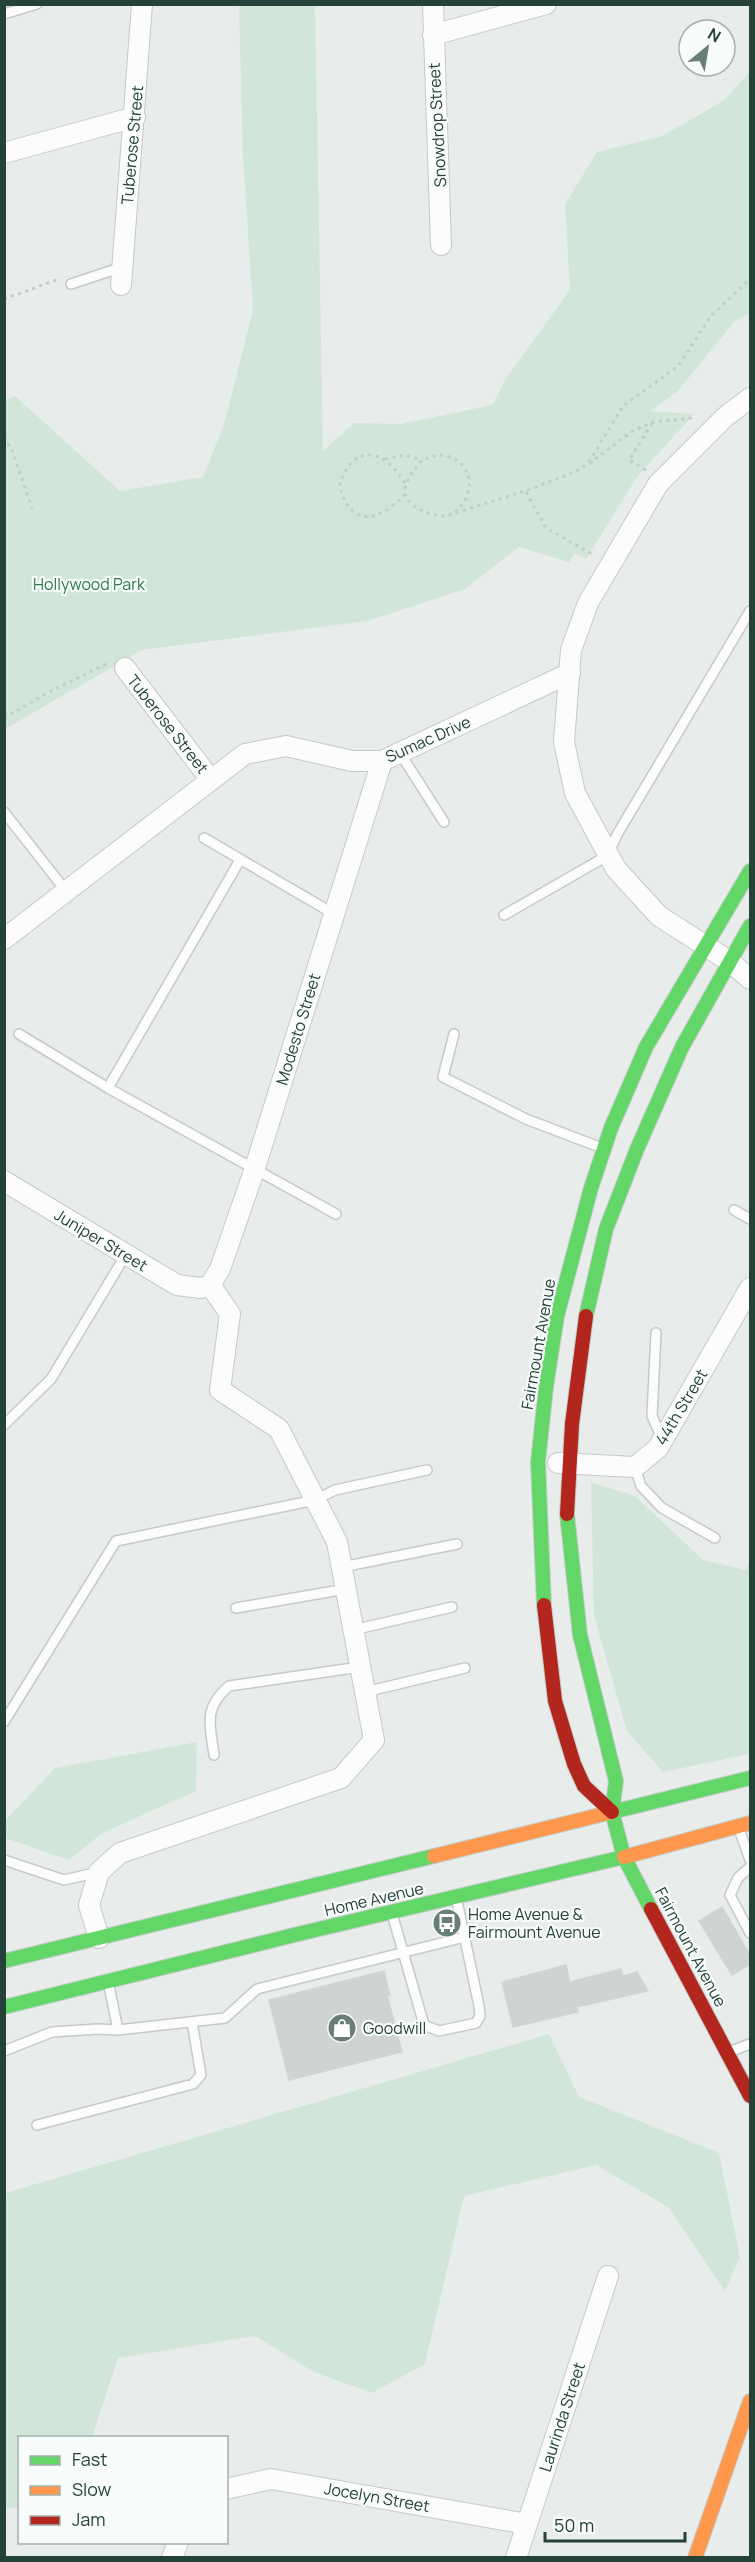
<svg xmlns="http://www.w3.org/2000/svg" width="755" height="2562" font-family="Manrope,sans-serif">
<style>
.green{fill:#d1e6d8}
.building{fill:#cfd4d2;stroke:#d1d6d4;stroke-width:1.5}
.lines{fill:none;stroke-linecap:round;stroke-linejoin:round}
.lane-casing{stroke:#c5cac8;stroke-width:12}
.street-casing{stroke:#c5cac8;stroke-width:22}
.fast-casing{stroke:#c3cbc8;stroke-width:16}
.slow-casing{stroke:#c3cbc8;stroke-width:16}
.jam-casing{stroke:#c3cbc8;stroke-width:16}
.path{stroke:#c3ccca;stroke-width:3;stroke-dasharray:3 4.5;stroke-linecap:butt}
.lane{stroke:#fcfcfc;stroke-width:9}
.street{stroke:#fcfcfc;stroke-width:20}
.fast{stroke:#63d668;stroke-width:14}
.slow{stroke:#ff974d;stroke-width:14}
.jam{stroke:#b3261e;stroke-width:14}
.labels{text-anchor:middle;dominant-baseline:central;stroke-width:4.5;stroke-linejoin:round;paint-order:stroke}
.street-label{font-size:16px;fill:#24423a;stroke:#f7fbf9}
.park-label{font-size:16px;fill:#2d7a4b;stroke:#f7fbf9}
.poi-label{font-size:16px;fill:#24423a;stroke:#f7fbf9;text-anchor:start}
</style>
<rect width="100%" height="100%" fill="#e8edeb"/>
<path class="green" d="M239 5H315L323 451 354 423 401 424 492 405 507 377 570 290 565 204 597 152 662 136 723 101 750 72V313L734 322 677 392 650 411 694 414 637 477 586 559 575 553 569 562 519 547 465 589 367 621 142 650 5 729V400L15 396 120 491 203 477 224 424 253 310 243 155Z
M591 1482 635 1496 703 1560 746 1570 750 1561V1754L663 1772 627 1731 594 1616Z
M197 1742 196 1791 102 1833 69 1860 5 1838V1817L7 1819 55 1768Z
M549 2034 579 2097 719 2153 740 2257 725 2291 668 2207 596 2165 464 2196 425 2364 372 2393 314 2372 255 2336 118 2358 92 2437 20 2438 19 2508H5V2193Z"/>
<path class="building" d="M722 1907 750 1955V1964L732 1975 699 1921Z
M566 1965 570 1982 621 1969 623 1976 637 1972 648 1991 577 2007 578 2012 513 2027 502 1982Z
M384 1971 390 1995H387L402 2052 289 2080 269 2000Z"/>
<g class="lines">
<g class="lane-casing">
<path id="lane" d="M4 14 37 4
M71 284 122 267
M400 753 444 822
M4 812 66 891
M204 838 334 914
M504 915 607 856 618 833 750 611
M19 1034 108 1088 336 1214
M454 1034 443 1077 526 1119 602 1148
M108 1088 240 860
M734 1210 750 1219
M656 1333 652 1416 662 1439
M4 1425 51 1379 125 1256
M635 1467 641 1486 662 1508 715 1538
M342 1567 457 1544
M236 1608 346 1589
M353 1630 452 1607
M365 1692 465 1668
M4 1722 116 1541 315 1500 335 1490 427 1470
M214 1755C210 1725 203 1708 229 1686L360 1667
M739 1829 750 1860
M4 1860 64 1880 99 1872
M750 1867 738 1878 730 1895 750 1933
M393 1917 424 2025 439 2031 476 2023 480 2016 479 2006 457 1901
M109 1986 118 2030
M4 2051 52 2032 98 2029 118 2030 225 2018 257 1989 465 1937
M731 2051 750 2044
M37 2125 193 2084 201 2075 192 2022"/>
</g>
<g class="street-casing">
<path id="street" d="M433 4 441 245
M433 35 546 4
M4 153 135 117
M121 285 142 4
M750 398 725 417 658 484 588 603 571 650 564 742 575 793 616 869 659 916 729 961 750 979
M125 668 211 780
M4 939 245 754 286 746 352 761H382L570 673
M4 1181 177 1285 201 1288 210 1285 220 1269 254 1171 382 761
M558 1463 635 1467 658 1448 750 1288
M99 1938 89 1905 99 1872 120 1853 341 1778 374 1740 337 1542 279 1429 220 1390 230 1314 210 1285
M226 2489 271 2479 527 2524
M172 2558 178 2542
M516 2558 608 2276"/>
</g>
<g class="fast-casing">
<path id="fast" d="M586 1316 606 1229 637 1149 682 1047 750 926
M567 1514 580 1635 616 1781 612 1812 624 1857 651 1909
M544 1605 538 1462 546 1387 557 1316 591 1188 611 1128 646 1047 750 871
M612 1812 750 1778
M4 1961 434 1856
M4 2007 298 1934 624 1857"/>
</g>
<g class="slow-casing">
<path id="slow" d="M434 1856 612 1812
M624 1857 750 1823
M695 2558 750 2401"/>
</g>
<g class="jam-casing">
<path id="jam" d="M567 1514 572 1424 586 1316
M544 1605 555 1701 574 1764 584 1786 612 1812
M651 1909 750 2096"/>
</g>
<path class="path" d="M4 299 59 279
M4 437 12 450 32 508
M385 459 405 455 422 460
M589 462 623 406 678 366 711 316 750 279
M646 470 629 460 653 422
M526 492 546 528 592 554
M405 494C390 510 367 528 349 507 343 499 340 491 340 481 344 476 346 469 350 464 372 441 395 466 406 485
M455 512C474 497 476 467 450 457 441 453 431 457 422 460 416 467 409 476 406 485 399 506 431 516 446 516L525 491 570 474 589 464 631 432 653 422 693 418
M4 718 51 691 106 664"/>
<use href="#lane" class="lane"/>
<use href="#street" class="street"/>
<use href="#fast" class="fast"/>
<use href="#slow" class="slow"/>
<use href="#jam" class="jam"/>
</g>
<defs>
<g id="bus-disc" transform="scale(1.5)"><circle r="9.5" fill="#697e78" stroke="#f7fbf9"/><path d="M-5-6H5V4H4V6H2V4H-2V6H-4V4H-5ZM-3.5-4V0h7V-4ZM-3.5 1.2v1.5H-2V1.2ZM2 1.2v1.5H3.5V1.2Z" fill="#fff"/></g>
<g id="shop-disc" transform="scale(1.5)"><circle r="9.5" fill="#697e78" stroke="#f7fbf9"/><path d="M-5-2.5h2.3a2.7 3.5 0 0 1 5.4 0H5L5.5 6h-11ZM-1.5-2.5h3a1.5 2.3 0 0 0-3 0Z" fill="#fff"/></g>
</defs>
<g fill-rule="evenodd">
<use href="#bus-disc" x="447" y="1923"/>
<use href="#shop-disc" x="342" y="2028"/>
</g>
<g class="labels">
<g class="street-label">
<text transform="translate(437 125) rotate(-93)">Snowdrop Street</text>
<text transform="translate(132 145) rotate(-85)">Tuberose Street</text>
<text transform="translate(168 724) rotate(52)">Tuberose Street</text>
<text transform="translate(428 739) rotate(-24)">Sumac Drive</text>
<text transform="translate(298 1029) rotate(-73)">Modesto Street</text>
<text transform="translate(101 1240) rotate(31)">Juniper Street</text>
<text transform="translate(538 1344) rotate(-80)">Fairmount Avenue</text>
<text transform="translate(681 1407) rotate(-59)">44th Street</text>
<text transform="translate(374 1899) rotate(-13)">Home Avenue</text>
<text transform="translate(691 1947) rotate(62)">Fairmount Avenue</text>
<text transform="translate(562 2417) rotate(-72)">Laurinda Street</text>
<text transform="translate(377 2497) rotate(10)">Jocelyn Street</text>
</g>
<g class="park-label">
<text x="89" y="584">Hollywood Park</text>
</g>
<g class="poi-label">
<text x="468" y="1914">Home Avenue &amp;<tspan x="468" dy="18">Fairmount Avenue</tspan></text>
<text x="363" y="2028">Goodwill</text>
</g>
</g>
<rect width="755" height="2562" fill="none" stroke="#24423a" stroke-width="12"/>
<rect x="18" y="2436" width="210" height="108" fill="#f7fbf9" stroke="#a3b1ad" stroke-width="1.5"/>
<rect x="30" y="2456" width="30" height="9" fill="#63d668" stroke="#a3b1ad" stroke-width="1.5"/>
<text x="72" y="2466" font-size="18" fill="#24423a">Fast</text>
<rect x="30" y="2486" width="30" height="9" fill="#ff974d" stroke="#a3b1ad" stroke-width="1.5"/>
<text x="72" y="2496" font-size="18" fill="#24423a">Slow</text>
<rect x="30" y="2516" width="30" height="9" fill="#b3261e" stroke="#a3b1ad" stroke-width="1.5"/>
<text x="72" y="2526" font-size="18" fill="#24423a">Jam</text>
<g transform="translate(707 48) rotate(30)"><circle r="28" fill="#f7fbf9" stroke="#a3b1ad" stroke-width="1.5"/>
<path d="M0-4.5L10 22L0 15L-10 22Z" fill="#697e78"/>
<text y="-9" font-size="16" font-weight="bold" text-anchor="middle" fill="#24423a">N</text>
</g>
<path d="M545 2532v9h140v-9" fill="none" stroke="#24423a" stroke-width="3"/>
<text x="554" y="2532" font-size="18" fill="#24423a" stroke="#f7fbf9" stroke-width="4.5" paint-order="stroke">50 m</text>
</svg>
